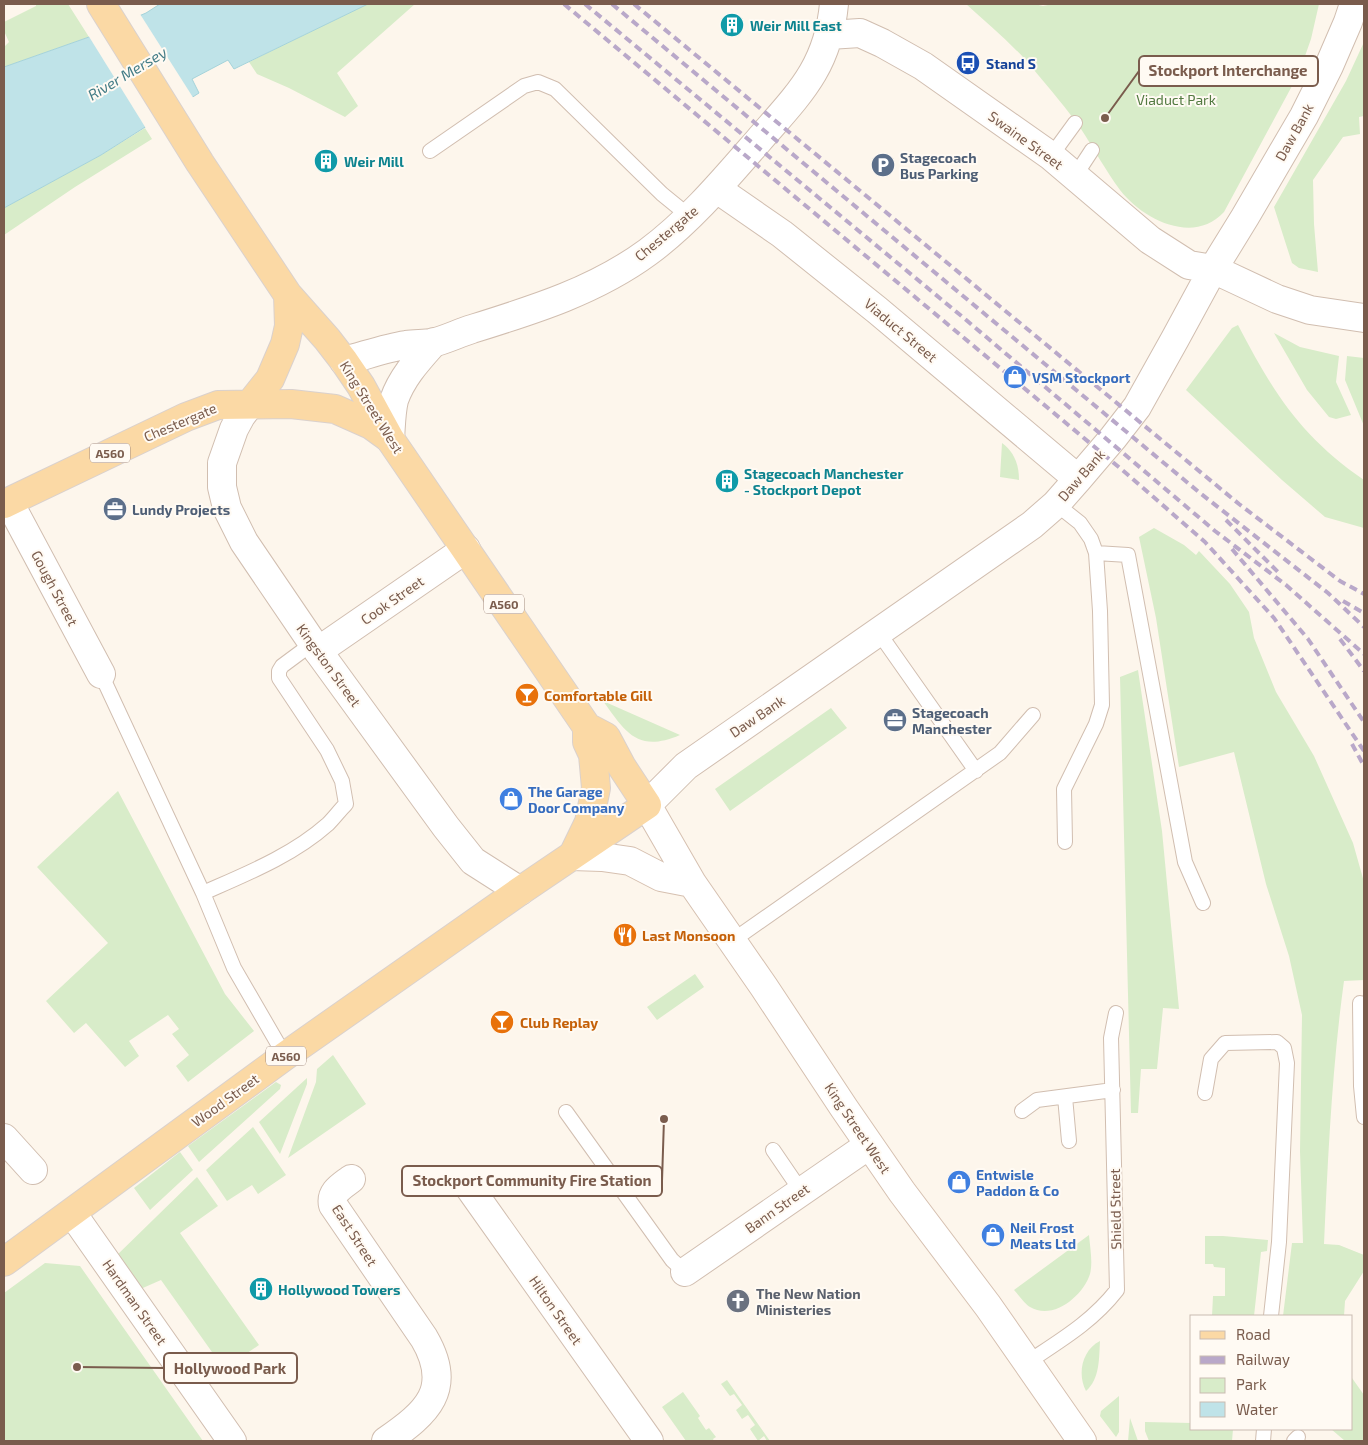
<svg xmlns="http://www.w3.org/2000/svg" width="1368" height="1445" font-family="'Exo 2',sans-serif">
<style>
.green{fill:#d8ecc9}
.water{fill:#bfe3e8;stroke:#a5d3da}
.pier{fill:#fdf6ec}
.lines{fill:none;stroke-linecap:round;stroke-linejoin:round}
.service-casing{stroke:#d1beb0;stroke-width:16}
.minor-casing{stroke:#d1beb0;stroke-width:30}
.tertiary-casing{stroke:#d1beb0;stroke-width:30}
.secondary-casing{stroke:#d6c0b0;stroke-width:30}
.primary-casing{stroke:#dad1cd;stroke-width:30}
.service{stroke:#fff;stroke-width:14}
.minor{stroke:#fff;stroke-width:28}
.tertiary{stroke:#fff;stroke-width:28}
.secondary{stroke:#fff;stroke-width:28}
.primary{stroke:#fbd9a5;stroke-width:28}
.rail{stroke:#b9a8c9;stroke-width:4;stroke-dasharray:8 5;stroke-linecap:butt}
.labels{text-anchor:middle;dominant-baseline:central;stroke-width:4;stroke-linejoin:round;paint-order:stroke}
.shield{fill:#fffaf3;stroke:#a28b7f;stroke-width:1}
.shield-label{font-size:12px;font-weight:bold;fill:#7a5c4d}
.culture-label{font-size:14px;font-weight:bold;fill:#0d838f;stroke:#fffaf3;text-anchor:start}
.transit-label{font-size:14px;font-weight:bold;fill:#164399;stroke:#fffaf3;text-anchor:start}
.park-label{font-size:14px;fill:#537a41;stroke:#fffaf3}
.street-label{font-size:14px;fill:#7a5c4d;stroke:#fffaf3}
.service-label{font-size:14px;font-weight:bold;fill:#4e5e75;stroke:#fffaf3;text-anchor:start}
.shop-label{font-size:14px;font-weight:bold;fill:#366cbe;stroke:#fffaf3;text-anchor:start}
.food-label{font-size:14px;font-weight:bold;fill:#c56008;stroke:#fffaf3;text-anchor:start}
.worship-label{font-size:14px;font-weight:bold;fill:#5b616d;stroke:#fffaf3;text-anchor:start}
.water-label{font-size:15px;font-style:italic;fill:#437c86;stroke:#fffaf3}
.leader{fill:none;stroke:#7a5c4d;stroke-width:2}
.callout-dot{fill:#7a5c4d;stroke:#fffaf3;stroke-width:2}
.callout{fill:#fffaf3;stroke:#7a5c4d;stroke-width:2}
.callout-label{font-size:15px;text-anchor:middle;font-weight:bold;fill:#7a5c4d}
</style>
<rect width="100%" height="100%" fill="#fdf6ec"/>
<path class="green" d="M36 4H68L89 37 4 67V47L9 42 4 31V22L36 6Z
M367 4H415L337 73 358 106 345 117 289 88 257 74 249 62Z
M966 4H1034L1043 6 1053 4H1319L1311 39 1299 73 1224 212C1194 245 1143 220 1120 190 1106 171 1094 149 1081 129 1067 109 1050 89 1034 70 1014 45 989 25 966 4Z
M1364 42V116L1359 117 1360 134 1343 137 1313 180 1314 224 1318 272 1299 268 1292 263 1274 207 1346 81Z
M145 128 152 139 75 187 4 235V208L101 155Z
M1238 325C1273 392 1300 436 1364 480V528L1325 517 1282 480 1186 390 1232 328Z
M1274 333 1300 347 1339 356 1336 382 1351 415 1336 419 1329 417 1307 390Z
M1347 356 1364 358V426L1345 380Z
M1002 443C1014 452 1019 464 1019 480L1000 477Z
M1154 528 1184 545 1196 555 1199 551 1230 584 1249 612 1254 638 1276 692 1314 756 1353 843 1364 882V980L1344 981C1332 1068 1328 1156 1324 1244L1339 1245 1364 1255V1271L1345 1301 1344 1316H1283L1292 1243H1303L1300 1151 1302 1015 1289 956 1266 884 1234 752 1179 767 1156 618 1139 537Z
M1138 670 1162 831 1179 1009 1163 1008 1157 1069H1141L1138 1113H1131L1120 677Z
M603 701 680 735C638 753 626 733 603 701Z
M831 708 847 728 730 811 715 789Z
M118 791 225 994 254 1031 188 1082 176 1066 189 1055 172 1034 179 1029 168 1015 129 1041 139 1056 125 1067 86 1023 74 1033 46 1001 108 943 37 867Z
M695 974 704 987 657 1020 647 1007Z
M333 1055 366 1104 288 1158 316 1082 317 1069Z
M307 1078V1084L280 1154 259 1122Z
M276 1082 281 1085 280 1089 199 1162 188 1146Z
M253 1127 286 1175 258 1194 252 1185 227 1201 206 1170Z
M180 1152 193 1170 150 1210 134 1188Z
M197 1177 218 1206 180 1233 259 1345 224 1369 161 1280 136 1291 113 1259Z
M1089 1235C1090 1247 1093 1263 1090 1274 1083 1296 1053 1321 1030 1307 1024 1303 1019 1295 1014 1290Z
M1205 1236H1223L1268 1240 1267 1251 1261 1252 1254 1316H1212L1213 1296H1225V1268L1214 1267 1213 1264H1205Z
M45 1263 80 1266 203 1441H4V1293Z
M1100 1341C1099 1358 1100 1379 1086 1391 1077 1374 1082 1350 1100 1341Z
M1352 1378 1364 1395V1441H1345L1331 1429H1352Z
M727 1380 770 1441H767L764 1436 758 1441 750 1429 755 1425 748 1415 742 1419 736 1410 742 1405 734 1394 730 1396 721 1384Z
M683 1392 700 1416 698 1418 706 1430 709 1428 716 1437 713 1439 714 1441H686L662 1407Z
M1119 1396V1432L1116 1437 1100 1416 1101 1411Z
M1130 1418 1138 1441H1128Z
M1145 1422 1192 1423V1429H1233L1232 1441H1149L1145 1431Z"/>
<path class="water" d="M160 4H368L234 69 228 60 192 79 199 93 101 155 4 208V67L89 37 146 13Z"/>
<path class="pier" d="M140 14 194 99 147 130 88 35Z"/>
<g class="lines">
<g class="service-casing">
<path id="service" d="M430 151 524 86 538 82 555 89 662 194 689 216
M1051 156 1075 123
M1075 176 1092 150
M1056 504 1080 523 1091 539 1096 553 1100 611 1102 705 1096 724 1064 789 1065 842
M1096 553 1128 555 1185 862 1203 903
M879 633 976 771
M101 674 203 893 234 968 285 1056
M203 893C246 874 292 856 328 824 334 818 340 810 346 804L342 781 327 750 279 678V671L282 666 313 643
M732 941 1000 753 1033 715
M1360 1003 1361 1086 1364 1117
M1205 1093 1211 1059 1225 1043 1277 1042 1284 1048 1287 1063 1279 1242 1271 1316
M1065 1097 1069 1141
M1022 1111 1037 1100 1113 1090
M566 1112 672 1260 685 1272
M773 1150 801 1191
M1028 1362C1061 1340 1092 1322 1117 1290L1111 1038 1116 1013
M1263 1441 1264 1429
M1294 1441 1298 1437"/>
</g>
<g class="minor-casing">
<path id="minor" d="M829 35 860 33 882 43 923 66 1051 156 1150 240 1189 265 1213 269 1277 299 1310 310 1364 318
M717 189 782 234 877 310 1078 479
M344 361C364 356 385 348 406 345 415 344 424 344 432 343 445 340 459 333 472 329 533 310 595 291 648 252 690 221 725 179 759 140 799 94 828 67 834 4
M390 439C391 427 391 412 394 400 402 377 418 360 434 342
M9 502 101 674
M318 651 466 549
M647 805 686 766 1032 525 1056 504 1078 479 1113 438 1137 407 1175 339 1213 269 1245 217 1304 116 1329 66 1348 22 1354 4
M4 1138 33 1170
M351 1179C342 1186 330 1192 333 1205L424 1338C454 1389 427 1413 386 1441
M464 1180 649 1441
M72 1213 232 1441
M685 1272 869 1145"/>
</g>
<g class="tertiary-casing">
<path id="tertiary" d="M250 404 241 416 234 429 222 463V487L227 508 244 542 318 651 446 827 473 861 520 891"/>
</g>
<g class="secondary-casing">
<path id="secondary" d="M647 805 692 883 764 987 844 1108 902 1192 988 1306 1082 1441
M572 856 602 857 630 861 661 877 692 883"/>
</g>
<g class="primary-casing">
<path id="primary" d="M250 404 270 379 285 344 289 326 288 295
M4 504 186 417 218 405 291 404 335 409 371 425 389 438
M573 855 589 822 596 788 593 755 587 742V727
M4 1262 285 1056 520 891 647 805 622 767 606 737 587 727 390 439 361 386 344 361 327 339 288 295 200 163 101 4"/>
</g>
<use href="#service" class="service"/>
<use href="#minor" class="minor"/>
<use href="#tertiary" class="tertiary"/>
<use href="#secondary" class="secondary"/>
<use href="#primary" class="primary"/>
<path class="rail" d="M564 4 1127 474 1205 542 1274 618 1364 751
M585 4 965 319 1215 531 1286 585 1364 654
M612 4 1200 493 1328 593 1364 627
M634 4 1239 504 1340 581 1364 594
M1226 520 1279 573
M1232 549 1308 639 1364 722
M1343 601 1364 613
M1340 639 1364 671
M1352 744 1364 766"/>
</g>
<defs>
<g id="building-disc" transform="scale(1.25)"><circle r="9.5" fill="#0f9aa8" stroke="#fffaf3"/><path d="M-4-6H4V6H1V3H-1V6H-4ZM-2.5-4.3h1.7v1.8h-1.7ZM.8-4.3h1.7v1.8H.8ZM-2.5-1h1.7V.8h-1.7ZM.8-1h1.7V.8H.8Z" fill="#fff"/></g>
<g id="bus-disc" transform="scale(1.25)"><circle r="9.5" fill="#1a4fb4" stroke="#fffaf3"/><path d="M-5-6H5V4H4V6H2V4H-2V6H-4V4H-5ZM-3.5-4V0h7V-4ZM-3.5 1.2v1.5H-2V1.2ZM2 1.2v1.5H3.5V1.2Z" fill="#fff"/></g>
<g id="parking-disc" transform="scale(1.25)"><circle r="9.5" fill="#5c6f8a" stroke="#fffaf3"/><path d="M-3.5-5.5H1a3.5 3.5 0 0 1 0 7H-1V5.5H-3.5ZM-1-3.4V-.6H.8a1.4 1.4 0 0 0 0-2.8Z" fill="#fff"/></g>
<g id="shop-disc" transform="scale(1.25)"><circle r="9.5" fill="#3f7fe0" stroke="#fffaf3"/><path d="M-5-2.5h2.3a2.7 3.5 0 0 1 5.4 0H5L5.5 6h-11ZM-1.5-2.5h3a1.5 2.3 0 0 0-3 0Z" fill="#fff"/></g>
<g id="office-disc" transform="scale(1.25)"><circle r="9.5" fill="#5c6f8a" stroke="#fffaf3"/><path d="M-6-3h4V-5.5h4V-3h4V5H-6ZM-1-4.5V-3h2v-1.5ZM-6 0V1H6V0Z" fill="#fff"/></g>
<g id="bar-disc" transform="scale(1.25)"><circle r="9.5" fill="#e8710a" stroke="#fffaf3"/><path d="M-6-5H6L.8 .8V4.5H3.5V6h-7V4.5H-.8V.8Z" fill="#fff"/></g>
<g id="restaurant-disc" transform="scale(1.25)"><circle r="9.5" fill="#e8710a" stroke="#fffaf3"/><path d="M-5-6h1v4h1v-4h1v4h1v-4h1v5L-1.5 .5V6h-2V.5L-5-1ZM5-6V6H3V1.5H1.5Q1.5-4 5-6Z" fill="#fff"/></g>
<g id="church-disc" transform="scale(1.25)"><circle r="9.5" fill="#6b7280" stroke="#fffaf3"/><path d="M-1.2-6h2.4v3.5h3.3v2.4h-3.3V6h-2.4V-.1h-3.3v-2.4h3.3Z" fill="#fff"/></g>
</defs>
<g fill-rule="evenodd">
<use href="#building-disc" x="732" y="25"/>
<use href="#bus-disc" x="968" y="63"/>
<use href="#building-disc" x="326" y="161"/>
<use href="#parking-disc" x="883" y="165"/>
<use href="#shop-disc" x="1015" y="377"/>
<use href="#building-disc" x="727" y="481"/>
<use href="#office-disc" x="115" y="509"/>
<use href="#bar-disc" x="527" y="695"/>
<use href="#office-disc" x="895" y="720"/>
<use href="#shop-disc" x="511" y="799"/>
<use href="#restaurant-disc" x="625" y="935"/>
<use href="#bar-disc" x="502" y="1022"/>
<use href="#shop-disc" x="959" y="1182"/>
<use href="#shop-disc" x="993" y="1235"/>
<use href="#building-disc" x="261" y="1289"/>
<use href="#church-disc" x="738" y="1301"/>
</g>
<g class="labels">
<g class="shield">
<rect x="90" y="443.5" width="40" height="19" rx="4"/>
<rect x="484" y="594.5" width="40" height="19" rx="4"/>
<rect x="266" y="1046.5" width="40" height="19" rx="4"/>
</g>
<g class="shield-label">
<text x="110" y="453">A560</text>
<text x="504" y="604">A560</text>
<text x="286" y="1056">A560</text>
</g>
<g class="culture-label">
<text x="750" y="25">Weir Mill East</text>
<text x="344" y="161">Weir Mill</text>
<text x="744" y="473">Stagecoach Manchester<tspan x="744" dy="16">- Stockport Depot</tspan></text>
<text x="278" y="1289">Hollywood Towers</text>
</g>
<g class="transit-label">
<text x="986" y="63">Stand S</text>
</g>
<g class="park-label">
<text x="1176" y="99">Viaduct Park</text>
</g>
<g class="street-label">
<text transform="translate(1294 132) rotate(-61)">Daw Bank</text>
<text transform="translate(1026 140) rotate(36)">Swaine Street</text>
<text transform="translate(666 233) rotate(-40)">Chestergate</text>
<text transform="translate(901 330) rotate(40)">Viaduct Street</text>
<text transform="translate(372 407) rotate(58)">King Street West</text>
<text transform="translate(180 422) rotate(-23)">Chestergate</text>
<text transform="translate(1081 475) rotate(-49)">Daw Bank</text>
<text transform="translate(55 588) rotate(62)">Gough Street</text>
<text transform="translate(392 600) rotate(-35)">Cook Street</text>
<text transform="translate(329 665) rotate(54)">Kingston Street</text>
<text transform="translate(757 716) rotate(-34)">Daw Bank</text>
<text transform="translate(225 1100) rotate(-36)">Wood Street</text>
<text transform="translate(858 1128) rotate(56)">King Street West</text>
<text transform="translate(777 1208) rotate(-35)">Bann Street</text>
<text transform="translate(1115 1209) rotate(-91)">Shield Street</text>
<text transform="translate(355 1235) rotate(57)">East Street</text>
<text transform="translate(135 1302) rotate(55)">Hardman Street</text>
<text transform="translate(556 1310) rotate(55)">Hilton Street</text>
</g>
<g class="service-label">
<text x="900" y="157">Stagecoach<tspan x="900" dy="16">Bus Parking</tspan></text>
<text x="132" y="509">Lundy Projects</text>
<text x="912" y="712">Stagecoach<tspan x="912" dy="16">Manchester</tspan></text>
</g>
<g class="shop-label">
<text x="1032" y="377">VSM Stockport</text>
<text x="528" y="791">The Garage<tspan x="528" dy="16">Door Company</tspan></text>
<text x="976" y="1174">Entwisle<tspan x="976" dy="16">Paddon &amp; Co</tspan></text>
<text x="1010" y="1227">Neil Frost<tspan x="1010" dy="16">Meats Ltd</tspan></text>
</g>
<g class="food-label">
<text x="544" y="695">Comfortable Gill</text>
<text x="642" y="935">Last Monsoon</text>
<text x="520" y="1022">Club Replay</text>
</g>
<g class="worship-label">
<text x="756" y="1293">The New Nation<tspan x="756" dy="16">Ministeries</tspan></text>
</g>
<g class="water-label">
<text transform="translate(127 73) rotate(-31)">River Mersey</text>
</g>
</g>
<path class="leader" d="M1105 118L1139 71M664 1119L662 1181M77 1367L164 1368"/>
<g class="callout-dot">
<circle cx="1105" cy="118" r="5"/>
<circle cx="664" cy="1119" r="5"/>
<circle cx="77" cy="1367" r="5"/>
</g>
<g class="callout">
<rect x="1139" y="56" width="179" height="30" rx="5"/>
<rect x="402" y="1166" width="260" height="30" rx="5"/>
<rect x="164" y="1353" width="133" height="30" rx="5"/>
</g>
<g class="callout-label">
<text x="1228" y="76">Stockport Interchange</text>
<text x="532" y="1186">Stockport Community Fire Station</text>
<text x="230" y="1374">Hollywood Park</text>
</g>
<rect width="1368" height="1445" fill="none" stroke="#7a5c4d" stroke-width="10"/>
<rect x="1190" y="1315" width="162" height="115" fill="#fffaf3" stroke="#cabbb1"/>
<rect x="1200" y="1331" width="25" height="8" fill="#fbd9a5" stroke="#cabbb1"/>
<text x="1236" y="1340" font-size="15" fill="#7a5c4d">Road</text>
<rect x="1200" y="1356" width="25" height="8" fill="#b9a8c9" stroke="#cabbb1"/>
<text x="1236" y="1365" font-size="15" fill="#7a5c4d">Railway</text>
<rect x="1200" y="1378" width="25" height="15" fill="#d8ecc9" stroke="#cabbb1"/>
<text x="1236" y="1390" font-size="15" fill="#7a5c4d">Park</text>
<rect x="1200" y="1402" width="25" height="15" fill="#bfe3e8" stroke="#cabbb1"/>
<text x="1236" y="1415" font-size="15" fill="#7a5c4d">Water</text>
</svg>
